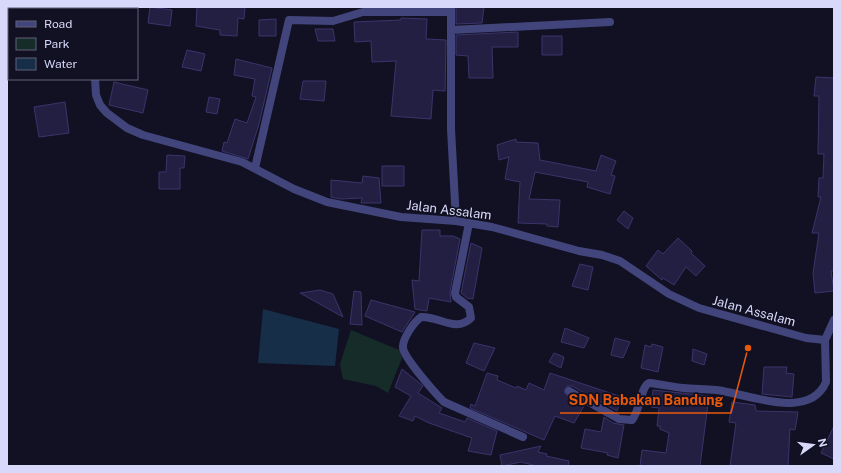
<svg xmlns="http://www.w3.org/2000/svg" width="841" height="473" font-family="'Public Sans',sans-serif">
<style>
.green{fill:#152c29}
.water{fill:#162e48}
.building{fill:#231f42;stroke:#3a346b}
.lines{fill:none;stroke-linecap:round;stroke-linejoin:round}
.street{stroke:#42457c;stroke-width:8}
.labels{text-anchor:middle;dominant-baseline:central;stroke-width:3.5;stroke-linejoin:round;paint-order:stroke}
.street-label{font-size:13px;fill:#d8d8fa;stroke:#121123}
.leader{fill:none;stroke:#e8590c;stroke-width:1.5}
.callout-dot{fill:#e8590c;stroke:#121123;stroke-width:1.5}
.callout-label{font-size:14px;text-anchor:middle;font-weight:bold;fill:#e8590c;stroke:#121123;stroke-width:3.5;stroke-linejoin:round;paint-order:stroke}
</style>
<rect width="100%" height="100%" fill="#121123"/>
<path class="green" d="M351 330 399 350 402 358 388 393 376 386 343 379 340 364Z"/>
<path class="water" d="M263 309 339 329 335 366 258 363Z"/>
<path class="building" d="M150 7 172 10 170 26 148 23Z
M197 7H245L244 19 238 18 237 36 220 35V30L196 26Z
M456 7H484L482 23 456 24Z
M401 18 427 19 426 39 446 40 445 91 433 90 431 119 391 116 396 61 372 62 371 41 355 42 354 22 401 20Z
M276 19V36H259V20Z
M315 29H333L335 41H318Z
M518 32V47H492L493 78H469L468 56 456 55V35Z
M542 36H562V55H542Z
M187 50 205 54 201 71 182 67Z
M236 59 272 68 259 124 248 159 222 151 224 142 227 143 235 119 247 123 256 97 252 96 255 79 234 75Z
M816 77 834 78V271H831L834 291 815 293 813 273 819 233H812L821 197H818L819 178H823L824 154H818L819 96H814Z
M303 81H326L324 101 300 99Z
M114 82 148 90 143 113 109 105Z
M209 97 220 99 217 114 206 112Z
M65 102 69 133 39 137 34 107Z
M516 139V142L538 143 540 160 596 171 601 155 616 161 611 175 615 176 610 194 587 187 588 182 535 172 529 199 560 200 558 227 547 226V224L518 223 520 182 505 179 509 157 499 160 497 145Z
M167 155 185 156 184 168H180V189H159V172H166Z
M382 166H404V186H382Z
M363 176 379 178 381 203H361L362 198 341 199 331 197V180L362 183Z
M624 211 633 218 628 229 617 220Z
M422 230H440V236H453L460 239 450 292 451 302 429 298 427 311 415 309 412 280 419 281Z
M678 238 692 251 691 253 705 266 696 276 686 267 674 285 663 278 662 280 646 266 658 250 663 254Z
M471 243 482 248 473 299 467 298 461 293Z
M580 264 593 267 588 290 572 286Z
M320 290 333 294 343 317 300 293Z
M354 291 361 292 362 325 350 324Z
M371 300 415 312 402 332 365 316Z
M565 328 589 338 584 348 561 342Z
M615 338 630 342 623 358 611 355Z
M474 343 495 348 484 371 466 363Z
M652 344 663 347 658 372 641 368 645 345 651 347Z
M693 349 707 354 704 365 692 361Z
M554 353 564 357 561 368 549 362Z
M764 367H787L786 373 794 374 792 397 762 394Z
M402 369 423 386 418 393 442 408 439 413 465 422 467 418 497 431 491 455 468 451 472 438 429 423 415 416 413 421 399 416 411 396 395 387Z
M487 373 498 376 497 380 516 388 517 386 526 390 529 383 544 390 550 373 622 397 617 411 572 386H567L564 391 565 394 584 406 574 423 555 416 544 440 470 408 471 404 475 406Z
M653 390 709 396 700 466H640L642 450 666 453 669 433 660 429V426H657L659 408 651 407Z
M732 402 755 405 756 411 798 412 795 430 790 429 788 466H730L736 423 729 422Z
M604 417 613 423 624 425 618 458 607 455 608 453 581 448 585 429 601 432Z
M834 426V459L821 453Z
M541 446 538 452 547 454 546 456 569 461 568 466H537L521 462 502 466 500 455Z"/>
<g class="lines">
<path class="street" d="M451 8V129L456 221
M103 9V7
M451 30 610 22
M95 79 96 95 100 105 107 113 127 128 143 135 242 162 294 189 327 202 401 217 456 221 492 227 579 251 602 255 620 261 669 294 699 308 806 338 825 340
M255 168 289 20 333 21 363 12H450
M469 223 455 293 456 297 469 307 471 318C456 333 439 316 421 317 414 322 402 339 403 348 404 358 436 394 444 402L523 437
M569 391 619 419 632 420C640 411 641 386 649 383 661 384 672 387 683 388 694 389 705 389 716 390 746 393 809 422 826 382L825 340 834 320"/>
</g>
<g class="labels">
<g class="street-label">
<text transform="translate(449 210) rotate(7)">Jalan Assalam</text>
<text transform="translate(754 311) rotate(15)">Jalan Assalam</text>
</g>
</g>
<path class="leader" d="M748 348L731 413H560"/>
<circle class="callout-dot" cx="748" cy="348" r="4"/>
<g class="callout-label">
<text x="646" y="405">SDN Babakan Bandung</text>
</g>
<rect width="841" height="473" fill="none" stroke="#d8d8fa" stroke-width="16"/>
<rect x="8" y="8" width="130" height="72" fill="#121123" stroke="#616179"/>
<rect x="16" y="21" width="20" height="6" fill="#42457c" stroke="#616179"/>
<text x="44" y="28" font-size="12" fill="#d8d8fa">Road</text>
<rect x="16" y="38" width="20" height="12" fill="#152c29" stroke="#616179"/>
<text x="44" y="48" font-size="12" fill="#d8d8fa">Park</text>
<rect x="16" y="58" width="20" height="12" fill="#162e48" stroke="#616179"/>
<text x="44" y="68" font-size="12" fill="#d8d8fa">Water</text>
<g transform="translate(813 445) rotate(76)" stroke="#121123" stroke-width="3" paint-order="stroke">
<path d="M0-3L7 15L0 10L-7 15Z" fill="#d8d8fa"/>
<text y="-6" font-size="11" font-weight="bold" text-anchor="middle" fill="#d8d8fa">N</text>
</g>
</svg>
